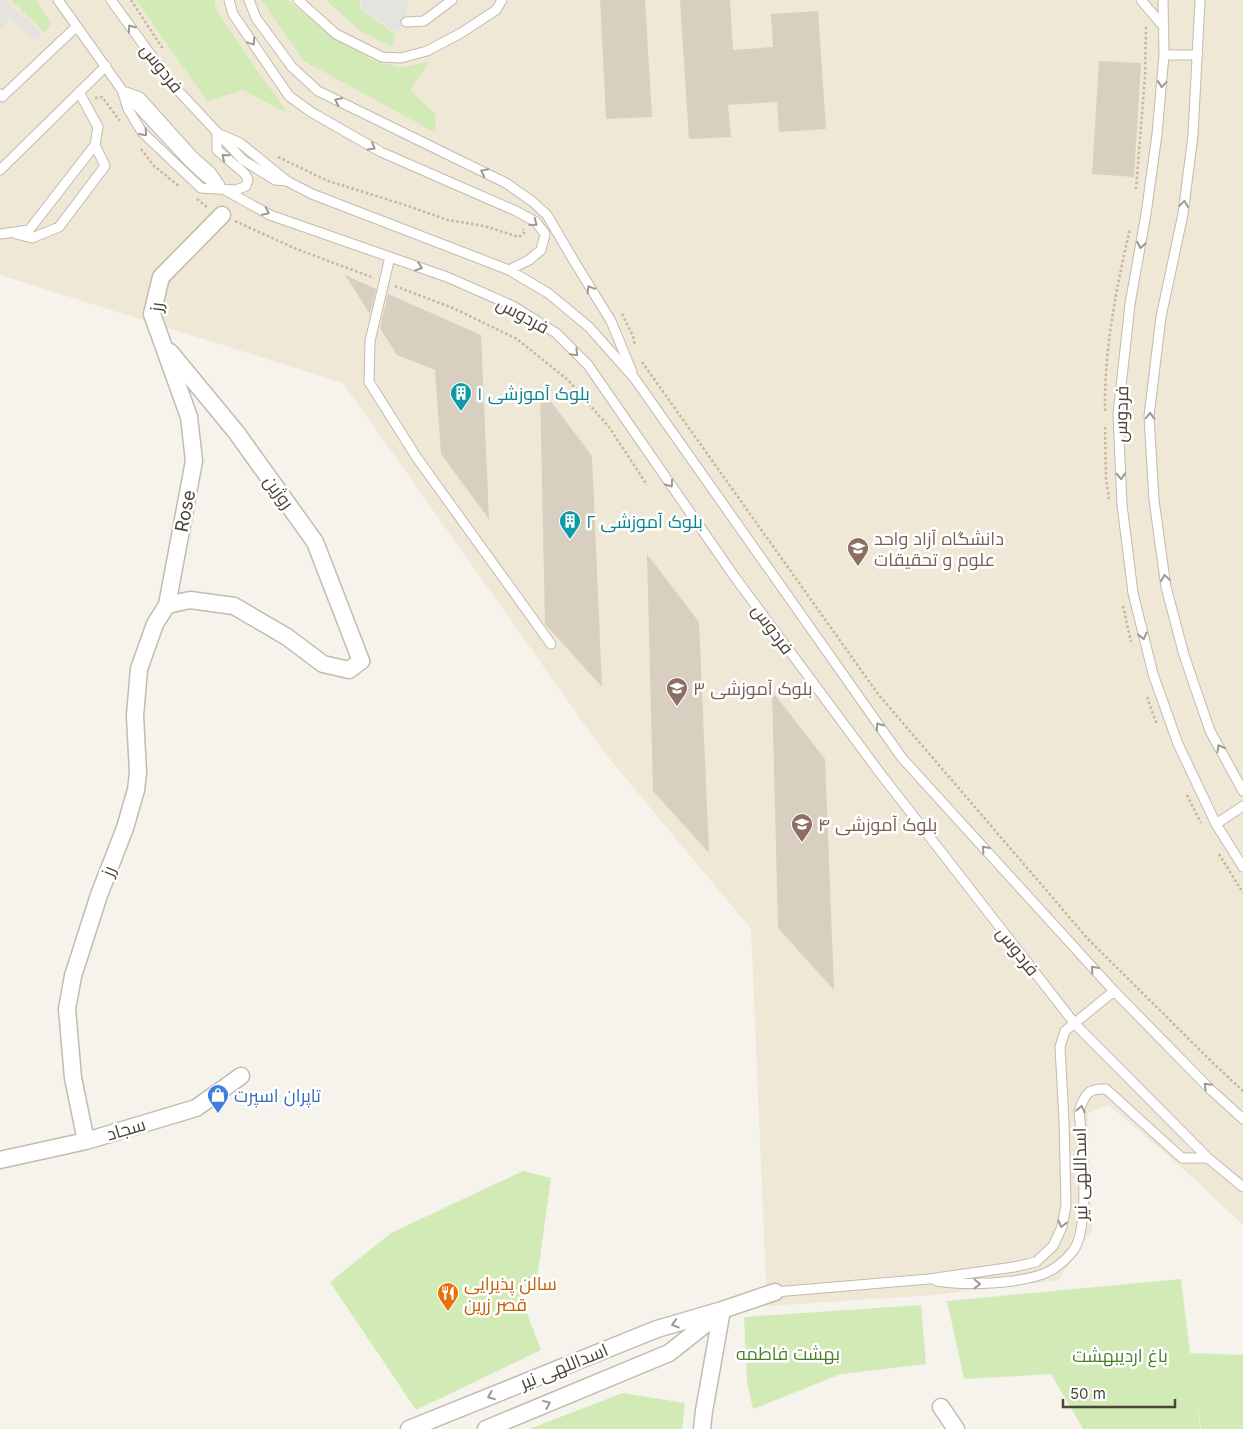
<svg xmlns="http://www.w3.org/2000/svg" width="1243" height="1429" font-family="Inter,Cairo,sans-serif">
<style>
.education{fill:#efe8d6}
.green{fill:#d2eab5}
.parking{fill:#e5e3e0}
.building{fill:#d8cfc1}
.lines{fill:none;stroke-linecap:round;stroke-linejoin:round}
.lane-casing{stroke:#c2bbae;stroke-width:11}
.street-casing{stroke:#c2bbae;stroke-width:19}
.path{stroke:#c4b79f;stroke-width:2.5;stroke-dasharray:2.5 2.5;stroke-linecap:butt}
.lane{stroke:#fff;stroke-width:9}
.street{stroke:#fff;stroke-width:16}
.oneway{stroke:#9c9892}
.labels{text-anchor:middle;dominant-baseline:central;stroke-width:5;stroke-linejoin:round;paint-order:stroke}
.street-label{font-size:18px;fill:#4b4439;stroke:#fff}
.culture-label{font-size:18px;fill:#0d838f;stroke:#fff;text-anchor:start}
.education-label{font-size:18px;fill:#785e54;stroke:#fff;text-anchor:start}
.shop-label{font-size:18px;fill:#366cbe;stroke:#fff;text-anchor:start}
.food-label{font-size:18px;fill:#c56008;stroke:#fff;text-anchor:start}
.park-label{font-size:18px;fill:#4a7f2a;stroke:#fff}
</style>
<rect width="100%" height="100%" fill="#f6f3ec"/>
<path class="education" d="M0 0H1243V1225L1190 1175 1109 1105 1088 1113 1092 1230 1058 1280 934 1295 767 1306 751 929 604 752 343 383 0 275Z"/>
<path class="green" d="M11 0H36L51 23 45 33Z
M136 0H215V8L258 72 289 114 243 90 207 101Z
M261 0H287L336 38 372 60 402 68 430 61 410 90 435 114 436 133 304 61Z
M326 0H360V9L395 34 392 47 359 30Z
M523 1171 551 1178 536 1286 524 1287 525 1308 541 1350 416 1410 330 1282 391 1233Z
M1181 1279 1190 1353 1243 1355V1429H1201L1197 1403 1200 1429H1083L1051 1374 964 1379 947 1301Z
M921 1305 926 1364 841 1374 753 1409 747 1382 744 1317Z
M623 1393 685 1403 682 1429H529Z"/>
<path class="parking" d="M0 0H5L42 34 35 41 10 18 0 29Z
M361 0H408L406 22 395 32 361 8Z"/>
<path class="building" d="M600 0H645L652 117 606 119Z
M680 0H730L733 50 773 47 771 14 818 11 826 129 779 132 777 102 728 105 731 137 689 139Z
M1099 61 1141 63 1134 177 1092 174Z
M345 275 376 289 370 314Z
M388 294 481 335 489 519 441 454 435 370 397 355 380 328Z
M540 387 592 456 602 687 545 624Z
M647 554 699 622 709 853 653 791Z
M772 691 825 759 834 990 778 928Z"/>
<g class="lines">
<g class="lane-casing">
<path id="lane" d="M58 0 122 90 187 160 204 176 223 189 270 215 447 277 513 306 556 333 588 365 734 576 880 773 1075 1024 1208 1158 1243 1187
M111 0 172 84 243 160 275 180 287 181
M229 0 233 14 289 96 311 112 381 152 516 211 536 222 545 234 541 250 529 260 509 270
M249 0 256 18 292 67 318 91 506 183 533 202 547 215 574 261 611 321 632 372
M298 0 336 34 382 57 401 58 427 51 461 33 496 10 502 0
M1141 0 1164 27
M1163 0 1164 55 1157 134 1146 214 1130 304 1118 414 1122 505 1133 593 1153 674 1178 744 1216 824 1243 867
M1200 0 1193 135 1183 214 1161 317 1149 416 1154 500 1166 587 1184 655 1210 731 1243 791
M406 22 424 21 452 0
M1164 55H1198
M126 92 140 97 192 155 211 172 220 185
M123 93 128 109 142 132 201 188 236 190 246 186 248 179 244 173 217 150V133
M0 94 2 97 76 27
M217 133 240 143 287 181 312 194 509 270 548 293 589 327 635 379 902 758 1114 991 1210 1089 1243 1119
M0 170 106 66
M0 234 29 230 95 145 98 127 79 92
M16 234 32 238 59 227 105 166 95 145
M390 257 370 341 369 382 417 458 551 644
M1216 824 1243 806
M937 1281C962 1285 987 1284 1013 1281 1039 1277 1055 1273 1073 1251 1091 1228 1082 1140 1079 1111 1085 1094 1088 1088 1106 1089L1182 1158H1208
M775 1292 929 1279 1014 1267 1036 1262 1053 1246 1062 1227 1066 1205 1064 1121 1060 1047 1065 1031 1114 991"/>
</g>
<g class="street-casing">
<path id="street" d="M167 605 190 600 234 606 287 637 323 664 349 670 361 661 315 542 236 432 170 352
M86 1141 73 1078 67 1009 73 976 99 895 125 828 136 790 138 773 135 716 139 669 155 624 167 605 194 461 189 417 152 314 161 277 222 215
M0 1160 86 1141 196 1108 241 1076
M941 1407 956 1429
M409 1429 657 1329 722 1310 775 1292
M486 1429 669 1353 716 1316
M702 1429 704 1411 722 1310"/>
</g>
<path class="path" d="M131 0 163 49
M95 98 102 97 120 121
M141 149 154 166 180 187
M278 157 328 181 399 203 448 220 484 226 519 237 525 232 523 229
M1136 189 1145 76 1146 25
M197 199 208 208
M235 221 294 248 374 278
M395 286 453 308 517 339 568 380 609 427 647 485
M622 314 633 336 635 346
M642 362 878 694 1088 939 1213 1063 1243 1091
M1105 411C1104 351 1116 288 1130 229
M1105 427 1106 478 1109 499
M1123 606 1131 642
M1147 697 1157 725
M1187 795 1201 823
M1219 854 1243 893"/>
<use href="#lane" class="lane"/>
<use href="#street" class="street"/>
</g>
<defs><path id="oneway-chevron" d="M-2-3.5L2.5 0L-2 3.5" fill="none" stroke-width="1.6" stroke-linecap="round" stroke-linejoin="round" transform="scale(1.25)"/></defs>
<g class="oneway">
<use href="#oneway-chevron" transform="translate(131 28) rotate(-126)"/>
<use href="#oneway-chevron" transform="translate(252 42) rotate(56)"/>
<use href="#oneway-chevron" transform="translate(1162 84) rotate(95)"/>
<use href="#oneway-chevron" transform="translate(338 101) rotate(-154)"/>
<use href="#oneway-chevron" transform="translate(144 133) rotate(49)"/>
<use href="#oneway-chevron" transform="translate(372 147) rotate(30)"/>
<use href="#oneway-chevron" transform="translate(225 157) rotate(-140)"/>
<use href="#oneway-chevron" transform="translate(484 172) rotate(-154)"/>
<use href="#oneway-chevron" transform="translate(1184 204) rotate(-82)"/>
<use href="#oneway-chevron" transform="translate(266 212) rotate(26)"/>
<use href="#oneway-chevron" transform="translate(534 223) rotate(40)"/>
<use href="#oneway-chevron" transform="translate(1141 245) rotate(100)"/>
<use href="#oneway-chevron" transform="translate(419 267) rotate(19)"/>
<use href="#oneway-chevron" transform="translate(590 289) rotate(-122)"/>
<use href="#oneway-chevron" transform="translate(575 353) rotate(46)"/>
<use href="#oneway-chevron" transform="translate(1150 416) rotate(-88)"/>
<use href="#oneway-chevron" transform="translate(1121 476) rotate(88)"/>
<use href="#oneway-chevron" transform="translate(670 484) rotate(55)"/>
<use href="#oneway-chevron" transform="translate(1165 578) rotate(-98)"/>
<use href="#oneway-chevron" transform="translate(1143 636) rotate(76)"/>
<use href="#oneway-chevron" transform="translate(879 726) rotate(-125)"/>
<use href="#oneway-chevron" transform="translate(1220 748) rotate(-119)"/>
<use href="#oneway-chevron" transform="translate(985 849) rotate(-132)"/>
<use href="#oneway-chevron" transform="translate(1094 969) rotate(-132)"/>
<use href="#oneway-chevron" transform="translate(1207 1086) rotate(-135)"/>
<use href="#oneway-chevron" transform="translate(1081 1109) rotate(-79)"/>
<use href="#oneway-chevron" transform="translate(1062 1224) rotate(104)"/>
<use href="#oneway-chevron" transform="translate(977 1284) rotate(1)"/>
<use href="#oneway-chevron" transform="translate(675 1324) rotate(164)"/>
<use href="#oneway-chevron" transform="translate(491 1396) rotate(158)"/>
<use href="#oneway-chevron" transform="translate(547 1404) rotate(-22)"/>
</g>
<defs>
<g id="building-pin" transform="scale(1.125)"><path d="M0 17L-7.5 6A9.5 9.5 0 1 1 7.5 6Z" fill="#0f9aa8" stroke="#fff"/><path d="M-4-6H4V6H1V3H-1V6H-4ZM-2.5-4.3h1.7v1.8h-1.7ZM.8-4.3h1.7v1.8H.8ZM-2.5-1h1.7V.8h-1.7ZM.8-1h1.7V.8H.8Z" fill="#fff"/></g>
<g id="university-pin" transform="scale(1.125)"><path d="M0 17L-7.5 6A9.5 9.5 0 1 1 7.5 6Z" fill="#8d6e63" stroke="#fff"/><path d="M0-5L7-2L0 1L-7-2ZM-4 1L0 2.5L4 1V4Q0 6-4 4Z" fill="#fff"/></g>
<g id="shop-pin" transform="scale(1.125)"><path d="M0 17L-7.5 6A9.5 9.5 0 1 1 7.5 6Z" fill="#3f7fe0" stroke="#fff"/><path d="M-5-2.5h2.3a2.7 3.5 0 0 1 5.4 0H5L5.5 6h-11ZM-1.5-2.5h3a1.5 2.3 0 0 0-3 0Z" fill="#fff"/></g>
<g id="restaurant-pin" transform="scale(1.125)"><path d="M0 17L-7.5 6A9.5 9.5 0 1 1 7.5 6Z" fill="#e8710a" stroke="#fff"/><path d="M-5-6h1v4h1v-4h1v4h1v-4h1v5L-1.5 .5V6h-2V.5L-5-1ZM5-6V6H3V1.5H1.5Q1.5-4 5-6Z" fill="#fff"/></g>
</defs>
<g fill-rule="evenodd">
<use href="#building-pin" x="461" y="393"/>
<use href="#building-pin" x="570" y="521"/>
<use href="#university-pin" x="858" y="548"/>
<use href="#university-pin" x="677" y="688"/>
<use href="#university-pin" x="802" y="824"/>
<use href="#shop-pin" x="218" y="1095"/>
<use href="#restaurant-pin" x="448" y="1293"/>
</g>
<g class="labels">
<g class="street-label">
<text transform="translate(162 68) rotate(52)">فردوس</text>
<text transform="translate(156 307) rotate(-83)">رز</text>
<text transform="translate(523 315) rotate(29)">فردوس</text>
<text transform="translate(1121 414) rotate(-88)">فردوس</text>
<text transform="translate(279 492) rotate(54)">روژین</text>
<text transform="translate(185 511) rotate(-79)">Rose</text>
<text transform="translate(773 629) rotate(54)">فردوس</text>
<text transform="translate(108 871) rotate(-69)">رز</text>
<text transform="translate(1018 951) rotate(52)">فردوس</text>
<text transform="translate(126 1129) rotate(-16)">سجاد</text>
<text transform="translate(1080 1174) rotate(-91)">اسداللهی نیر</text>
<text transform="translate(564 1366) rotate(-22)">اسداللهی نیر</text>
</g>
<g class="culture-label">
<text x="477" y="393">بلوک آموزشی ۱</text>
<text x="586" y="521">بلوک آموزشی ۲</text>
</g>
<g class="education-label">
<text x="874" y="538">دانشگاه آزاد واحد<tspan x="874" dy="21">علوم و تحقیقات</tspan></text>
<text x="693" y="688">بلوک آموزشی ۳</text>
<text x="818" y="824">بلوک آموزشی ۴</text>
</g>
<g class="shop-label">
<text x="234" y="1095">تاپران اسپرت</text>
</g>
<g class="food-label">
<text x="464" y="1283">سالن پذیرایی<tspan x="464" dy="21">قصر زرین</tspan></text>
</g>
<g class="park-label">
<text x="788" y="1353">بهشت فاطمه</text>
<text x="1120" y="1355">باغ اردیبهشت</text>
</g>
</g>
<path d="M1063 1399v8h112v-8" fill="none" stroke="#4b4439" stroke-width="2.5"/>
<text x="1070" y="1399" font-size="15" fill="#4b4439" stroke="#ffffff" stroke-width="4" paint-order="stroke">50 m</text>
</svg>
